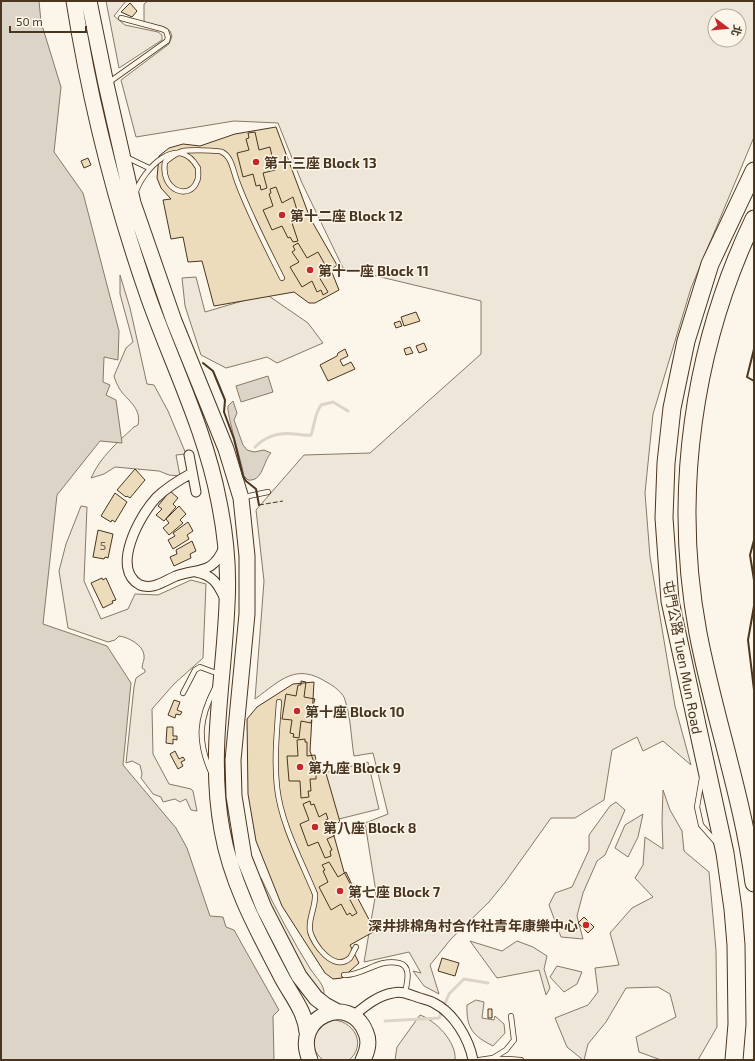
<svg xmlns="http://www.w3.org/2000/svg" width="755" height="1061" font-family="'Exo 2','Noto Sans TC',sans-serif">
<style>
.green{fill:#ede6d9;stroke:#887966;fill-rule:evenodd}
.water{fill:#dcd4c6;stroke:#887966}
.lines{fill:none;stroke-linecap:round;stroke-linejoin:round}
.stream{stroke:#dcd4c6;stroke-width:3}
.building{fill:#ecdcbc;stroke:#4a3520}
.lane-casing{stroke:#4a3520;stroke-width:6}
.street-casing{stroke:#4a3520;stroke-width:11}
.primary-casing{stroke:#4a3520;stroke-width:17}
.highway-casing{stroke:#4a3520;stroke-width:19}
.lane{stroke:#fbf6e9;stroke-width:4.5}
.street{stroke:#fbf6e9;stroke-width:9}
.primary{stroke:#fbf6e9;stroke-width:15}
.highway{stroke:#fbf6e9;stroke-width:17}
.fence{stroke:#4a3520;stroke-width:1;stroke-dasharray:5 2;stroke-linecap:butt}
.wall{stroke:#4a3520;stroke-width:2}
.poi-dot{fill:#c62828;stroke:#fbf6e9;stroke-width:1.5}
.labels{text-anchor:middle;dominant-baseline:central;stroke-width:3;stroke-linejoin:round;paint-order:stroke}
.number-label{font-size:12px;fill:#725f47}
.poi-label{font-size:14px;font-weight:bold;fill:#4a3520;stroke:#fbf6e9;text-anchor:start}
.street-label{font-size:14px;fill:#4a3520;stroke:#fbf6e9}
</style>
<rect width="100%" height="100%" fill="#fbf6e9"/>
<path class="green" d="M106 1H126L114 16 125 25 158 32 162 35V40L119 68Z
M148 1H754V137L691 288 653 414 645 493 650 557 675 706 691 765 663 741 643 751 637 737 612 750 604 800 575 818H551L506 881 489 902 451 939 430 965 439 994 424 986 413 971 421 973 409 952 364 962 376 892 365 823 388 814 373 753 354 756C351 738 351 718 345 700 344 694 334 686 328 683 296 662 281 680 255 699L264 581 256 510 304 455 370 453 481 354V301L343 268 302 183 278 123 234 121 136 137 121 80 169 44 172 36 170 31 164 27 144 22V4ZM715 16H739V40H715Z
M120 275 130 308 147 384 154 385 168 411 186 454 176 455 180 476 169 475 159 471 115 467 104 474 91 478C101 456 117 443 134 427L138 425C142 407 126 400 119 388 117 384 115 380 114 376L126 348 133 342 120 294Z
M196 277 205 312 266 294 308 323 323 343 277 363 267 357 226 368 201 355 185 306 182 278Z
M81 506 87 507 84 581 101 619 128 609 135 594 158 595 191 580 206 584 203 658 174 684 152 709 153 754 169 784 191 789 193 791 197 811 191 810 186 799 180 802 175 799 163 802 161 797 153 794 141 778 142 774 140 765 132 761 126 763 134 687 136 678 145 672V670L142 668C142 664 145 659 144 655 143 645 128 637 119 636L115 640 108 642 68 628 59 571 66 544Z
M368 762 379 809 335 820 324 773Z
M663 790 670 810 682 831 684 851 709 872 716 950 717 1027 698 1060H661L639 1052 636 1037 676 1017 670 994 658 987 626 988 606 1022 588 1044 584 1060H583L567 1047 555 1018 588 1005 598 992 595 968 619 965 610 933 632 908 653 897 635 878 643 865 645 837 663 849 662 822Z
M616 802 625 810 605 855 597 861 583 893 577 916 583 939 561 937 549 905 555 893 572 887 589 850V835L610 806Z
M643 814 638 837 628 857 615 848 625 825Z
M261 878C276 910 293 941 311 970 316 977 325 986 324 994 303 981 273 911 261 887Z
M470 941 502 951 517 941 533 947 547 956 544 969 550 988 546 995 539 970 497 978Z
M557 966 582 972 577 984 564 992 550 977Z
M476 1000 484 1002 482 1018 494 1020 495 1016 504 1024 505 1033 493 1046C473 1036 466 1028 467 1005Z
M420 1015C435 1020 457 1042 455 1060H395L397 1047Z
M335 1020C356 1023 366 1046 349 1060H323C305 1046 316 1024 335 1020Z"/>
<path class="water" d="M1 1H39L41 22 61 87 54 152 83 193 119 331 118 360 104 357 103 382 110 385 106 395 116 400 122 443 100 441 57 495 43 624 107 646 131 683 123 765 176 828 187 848 210 916 223 917 226 927 234 930 279 1010 273 1016 274 1060H1Z
M268 376 273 392 241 402 236 386Z
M233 401 237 413 234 420 243 445 247 450 254 452 264 450 271 453C263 461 263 482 248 480L244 476C242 464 226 412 228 406Z"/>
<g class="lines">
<path class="stream" d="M255 447C266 436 279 432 295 434 301 434 305 436 311 435 315 424 314 415 321 405L333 402 348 411
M385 1021 439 1018 449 994 464 979 488 983"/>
</g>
<path class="building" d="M130 3 137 11 132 17 121 12Z
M276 127 310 218 337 265 331 270 339 290 315 303H309L294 292 214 306 202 261 188 262 183 237 171 239 163 200 171 199 161 188 157 178 159 156 169 148 183 144 200 146 235 134Z
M255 132 259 150 270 147 275 170 263 173 267 188 261 190 260 185 256 186 253 174 243 177 237 153 249 150 246 139 249 138 248 133Z
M88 158 91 165 84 168 81 161Z
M276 187 282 203 293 197 300 220 292 223 298 241 293 242 290 237 288 238 282 226 272 230 263 210 273 206 269 194 271 193 270 189Z
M298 243 307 258 318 252 329 272 319 277 328 292 323 295 321 290 317 292 312 281 302 287 290 267 299 262 292 252 295 250 293 246Z
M416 312 420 321 404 326 401 317Z
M400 321 402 326 396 328 394 323Z
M424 343 427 350 419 353 416 346Z
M410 347 413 353 406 355 404 349Z
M345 349 348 356 340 360 343 366 351 362 355 369 328 381 320 365 337 356 338 353Z
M135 469 145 480 130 498 127 496 126 497 117 490Z
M170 491 178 498 173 504 176 507 164 521 156 515 162 509 158 506Z
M115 493 127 502 115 522 112 520 111 522 101 516Z
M179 506 186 514 180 520 183 523 169 535 163 528 169 523 166 519Z
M188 522 193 531 187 535 189 539 173 549 168 540 175 536 173 533Z
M98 530 113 534 108 558 105 557 104 559 93 557Z
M192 541 196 551 190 554 191 558 174 566 170 557 177 554 176 550Z
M102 578 103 580 106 578 116 600 112 601 113 603 103 608 91 583Z
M301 681 306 682 304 697 315 699 310 716 312 717 311 723 301 721 299 738 293 737 294 734 290 733 292 720 282 719 286 694 296 696 298 685H301Z
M314 682 310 751 317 771 325 770 340 822 331 825 344 872 375 931 350 945 359 963 342 978 333 979 325 973 282 906 256 841 248 794 247 719 257 707 293 684Z
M174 700 180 702 177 710 182 712 180 715 176 714 175 718 168 715Z
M167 727H173V736H177V740L173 739V744L166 743Z
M305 739V742H307V756L315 755 316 761H313V773H316V779H310L311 791H308L309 797 301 798 300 781H289L287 756H298L297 740Z
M175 751 179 759 183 757 185 760 181 762 183 766 178 769 170 754Z
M310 801 311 805 314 804 319 817 326 813 328 819 325 820 334 836 327 839 332 850 330 851 331 856 325 858 318 842 308 846 300 824 309 820 303 804Z
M329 862 338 877 346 872 354 889 356 887 359 893 349 898 357 913 352 916 350 913 347 915 341 904 331 910 319 887 328 882 323 871 325 870 322 865Z
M584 917 594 927 588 933 578 923Z
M442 958 459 963 455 976 438 971Z
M488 1009H492V1018H488Z"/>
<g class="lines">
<g class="lane-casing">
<path id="lane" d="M108 83 167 41 168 37 166 31 162 29 121 18
M126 157 149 168
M135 194C143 169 178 132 198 168 198 172 199 178 197 181 190 201 160 191 165 162 171 157 176 153 183 151 187 150 219 150 222 152 232 157 233 171 237 181 249 214 266 246 282 278
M244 497 268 492
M183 693 195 670 200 667 219 674
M279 702C277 730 274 759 277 787 281 824 301 860 315 894 316 907 308 918 310 931 313 944 334 973 350 958 352 955 354 950 356 947
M211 772C197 740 199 719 215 688
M702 778 697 807 701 825 716 842
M344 975C363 976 378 958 399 963 412 966 407 983 405 993
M493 1058 506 1050 514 1040 511 1016
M479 1060 493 1058 521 1060"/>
</g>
<g class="street-casing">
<path id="street" d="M189 455 196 492
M192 473C179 480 167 487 156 498 140 515 110 569 140 585 153 590 164 581 176 576 198 568 213 575 224 547
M196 572C213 575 218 584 225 599
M353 1016C364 1007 378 995 393 993 402 991 408 994 417 997 422 999 429 1000 434 1003 454 1013 469 1039 473 1060"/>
</g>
<g class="primary-casing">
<path id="primary" d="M74 1C90 102 115 202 149 299 173 366 206 432 219 502 226 536 229 570 227 604 224 680 208 755 222 830 231 882 256 928 280 974 290 994 305 1010 307 1032
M89 1 106 84 133 203 174 321 226 449 241 498 247 556V614L233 760 234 796 244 858 264 908 299 976 316 998 325 1005 336 1011
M310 1060C291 1016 351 992 366 1033 370 1042 367 1052 363 1060"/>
</g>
<g class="highway-casing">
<path id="highway" d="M754 219C693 346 672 494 698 633 714 717 743 798 754 883
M734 1060 737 1024 736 945 733 909 725 853 670 601 664 518 666 463 672 408 686 341 710 264 754 171"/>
</g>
<use href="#lane" class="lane"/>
<use href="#street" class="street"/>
<use href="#primary" class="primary"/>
<use href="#highway" class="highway"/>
<path class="fence" d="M259 505 283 501"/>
<path class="wall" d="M754 349 747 377 754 381
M203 363 213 371 225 400 224 412 234 439 243 476 246 481 256 489 259 505
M754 540 750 555 754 580
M754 606 748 640 754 690"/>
</g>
<g class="poi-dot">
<circle cx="256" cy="162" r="4"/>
<circle cx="282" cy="215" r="4"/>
<circle cx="310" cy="270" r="4"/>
<circle cx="297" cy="711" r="4"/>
<circle cx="300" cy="767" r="4"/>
<circle cx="315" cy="827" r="4"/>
<circle cx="340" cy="891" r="4"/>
<circle cx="586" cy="925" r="4"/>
</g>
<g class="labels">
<g class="number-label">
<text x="103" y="545">5</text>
</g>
<g class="poi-label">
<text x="264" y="162">第十三座 Block 13</text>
<text x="290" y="215">第十二座 Block 12</text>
<text x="318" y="270">第十一座 Block 11</text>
<text x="305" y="711">第十座 Block 10</text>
<text x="308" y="767">第九座 Block 9</text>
<text x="323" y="827">第八座 Block 8</text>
<text x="348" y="891">第七座 Block 7</text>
<text x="578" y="925" text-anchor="end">深井排棉角村合作社青年康樂中心</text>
</g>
<g class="street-label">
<text transform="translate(683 657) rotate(79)">屯門公路 Tuen Mun Road</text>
</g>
</g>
<rect width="755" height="1061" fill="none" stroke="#4a3520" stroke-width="4"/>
<g transform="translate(727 28) rotate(106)"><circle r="19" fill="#fbf6e9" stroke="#b4a999"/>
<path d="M0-3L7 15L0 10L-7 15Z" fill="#c62828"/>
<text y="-6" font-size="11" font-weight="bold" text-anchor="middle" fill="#4a3520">北</text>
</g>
<path d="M10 26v6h76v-6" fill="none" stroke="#4a3520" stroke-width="2"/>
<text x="16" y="26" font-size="12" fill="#4a3520" stroke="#fbf6e9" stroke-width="3" paint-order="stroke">50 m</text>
</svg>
